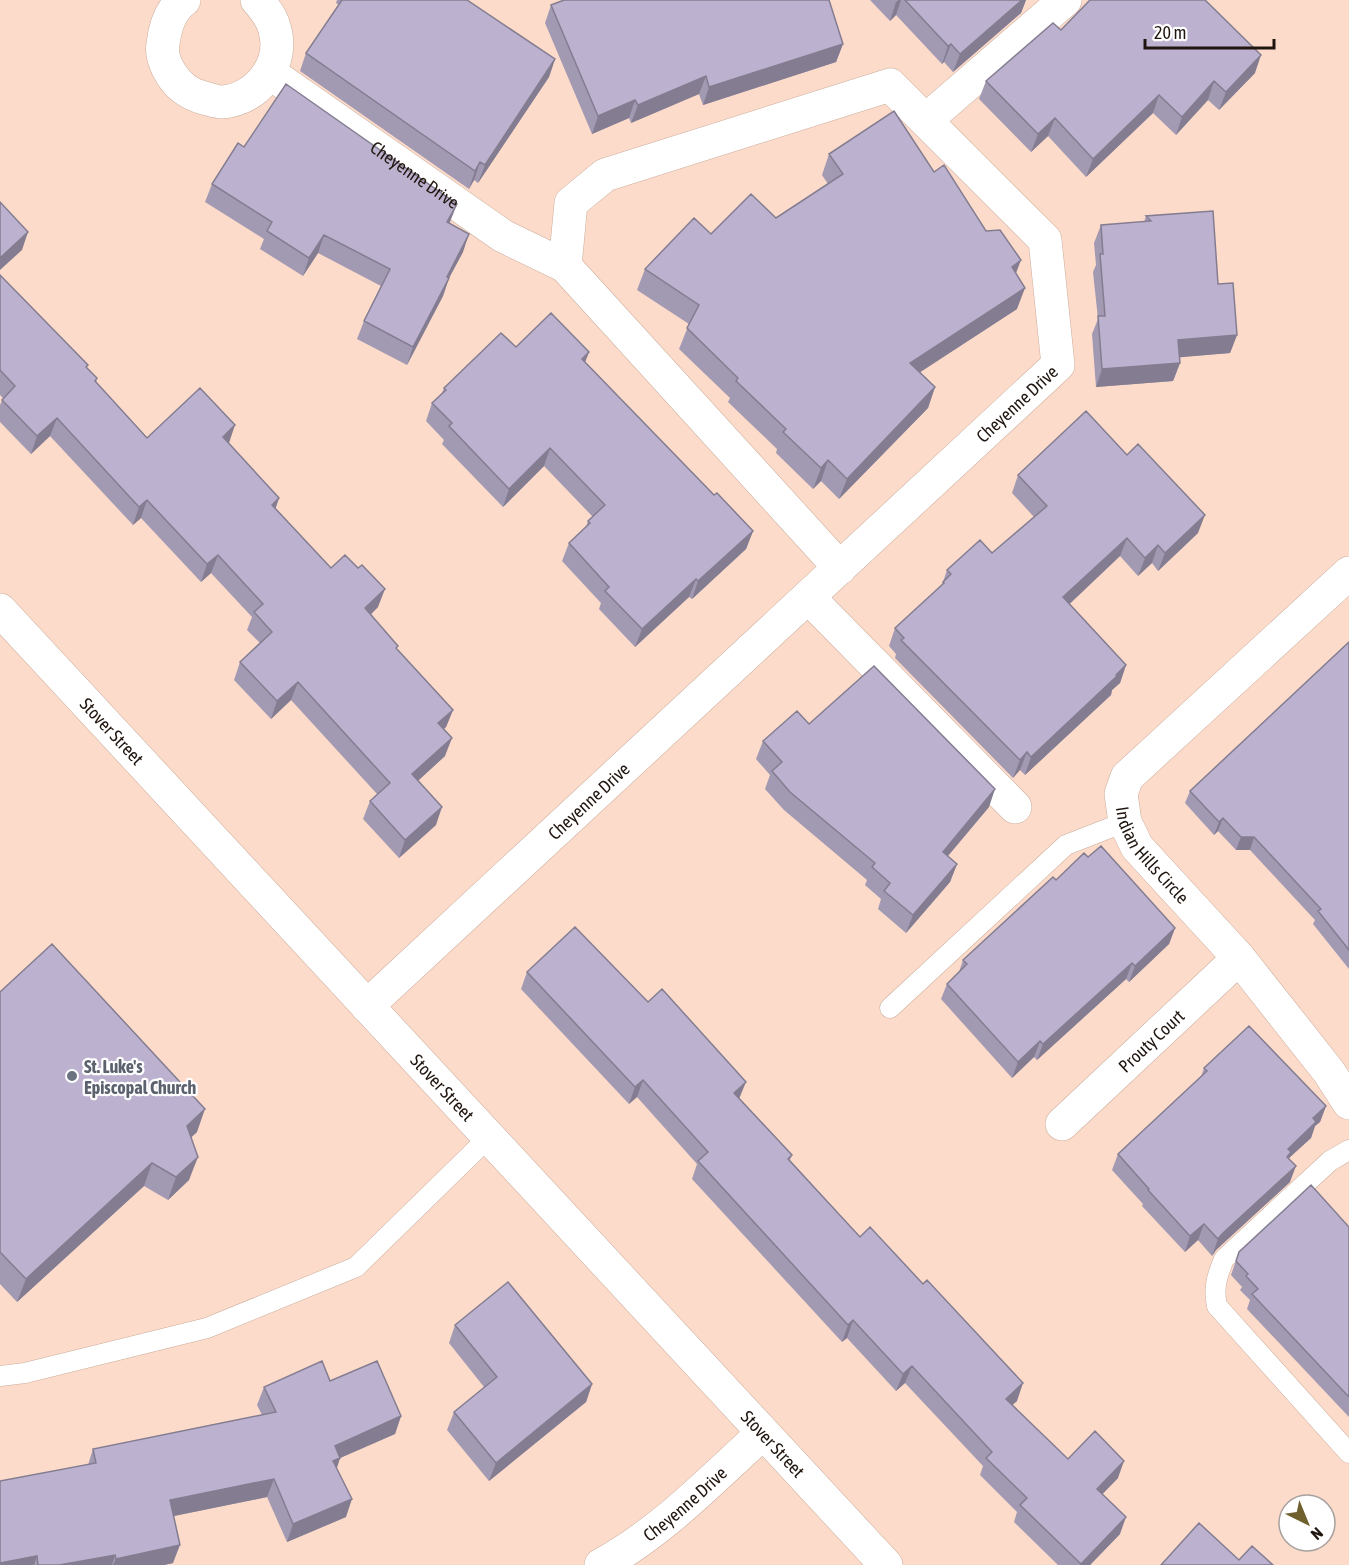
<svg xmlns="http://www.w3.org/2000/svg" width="1349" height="1565" font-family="'Asap Condensed',sans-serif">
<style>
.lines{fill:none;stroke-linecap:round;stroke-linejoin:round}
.lane-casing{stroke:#cbad9c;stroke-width:21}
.street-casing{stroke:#cbad9c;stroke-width:34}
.lane{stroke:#fff;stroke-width:20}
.street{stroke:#fff;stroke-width:33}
.wall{fill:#a299b2}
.shaded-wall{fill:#847d91}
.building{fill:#bcb2cf;stroke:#847d91;stroke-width:1.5}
.worship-dot{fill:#6b7280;stroke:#fff;stroke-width:2}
.labels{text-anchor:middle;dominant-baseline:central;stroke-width:4.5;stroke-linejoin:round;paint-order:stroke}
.street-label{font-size:18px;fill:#20150f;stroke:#fff}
.worship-label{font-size:18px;font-weight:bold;fill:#5b616d;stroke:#fff;text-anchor:start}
</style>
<rect width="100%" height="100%" fill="#fcdbca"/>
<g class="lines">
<g class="lane-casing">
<path id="lane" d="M890 1008 1066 845 1125 822
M1349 1150 1330 1161 1224 1259C1217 1276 1213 1288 1217 1306L1349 1453
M0 1376 25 1373 207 1328 356 1267 489 1137"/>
</g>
<g class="street-casing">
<g id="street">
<path d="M184 0C170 10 165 27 163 44 161 54 166 66 171 74 179 87 189 94 204 98 209 99 216 102 222 102 258 100 286 62 274 27 271 16 264 8 257 0"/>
<path id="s1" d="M270 73 503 236 565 266"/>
<path d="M926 120 1065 0"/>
<path id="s2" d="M1349 573 1127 777 1121 794 1125 822 1137 847 1239 958 1329 1072 1349 1103"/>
<path d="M808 597 1015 807"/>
<path id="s3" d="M0 610 886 1565"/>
<path id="s4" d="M367 1006 1058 365 1045 240 890 85 605 175 571 203 565 266 840 568"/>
<path id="s5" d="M1062 1124 1239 958"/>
<path id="s6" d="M601 1565C662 1532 711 1480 762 1434"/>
</g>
</g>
<use href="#lane" class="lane"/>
<use href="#street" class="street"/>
</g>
<path class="wall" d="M337 0H467L555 59 549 77 478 183 474 180 469 189 300 71 306 53 339 5 336 3Z
M870 0H1026L1021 13 953 72 944 62 942 64 896 15 890 21Z
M551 5 843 44 836 62 703 105 699 94 631 123 629 118 592 134 545 23Z
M1061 30 1255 73 1219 110 1208 100 1176 135 1153 113 1086 177 1048 136 1031 152 979 99 986 81Z
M244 147 450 223 463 252 449 278 443 296 407 365 357 339 364 321 381 286 318 253 303 276 260 249 264 239 205 202 212 184Z
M829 154 934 172 986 231 1016 273 1017 309 920 372 935 387 928 408 839 499 821 481 813 489 776 453 777 449 728 402 730 398 679 349 689 324 637 290 645 269 711 234 776 218 828 184 822 175Z
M1146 216 1218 284 1237 335 1230 353 1179 357 1180 363 1173 381 1096 387 1092 334 1098 319 1093 272 1096 265 1094 243 1101 225 1144 222Z
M0 275 88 365 87 368 97 378 96 382 147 438 228 444 279 498 275 509 331 568 378 607 371 614 397 649 453 710 446 727 444 729 445 756 418 780 436 825 399 858 363 819 370 801 378 795 291 700 271 719 234 680 240 662 260 643 247 630 252 617 211 573 201 582 141 518 133 525 50 436 31 454 0 422V405L3 398 0 395Z
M516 347 589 352 585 362 714 495 753 531 746 549 692 599 689 597 635 647 599 609 601 603 562 561 569 543 586 527 588 521 593 517 544 466 503 507 442 444 444 440 426 421 432 403 442 393 444 388Z
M1018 475 1198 533 1158 571 1152 563 1138 576 1120 556 1069 604 1126 665 1120 683 1112 690 1111 695 1025 775 1020 770 1013 778 895 658 896 654 889 646 895 628 942 585 947 570 992 553 1034 517 1012 493Z
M1349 642V969L1313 924 1315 920 1250 850H1236L1218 831 1214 835 1185 803 1190 791Z
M809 724 989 807 948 856 957 864 950 882 906 933 878 909 881 899 865 885 867 880 784 810 765 789 770 775 756 759 763 741Z
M1088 857 1175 928 1169 944 1129 982 1126 979 1037 1060 1034 1057 1012 1078 941 999 947 984 959 972 963 960 1056 880Z
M527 972 739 1099 792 1155 790 1160 860 1237 1017 1401 1012 1405 1068 1459 1118 1478 1102 1494 1120 1534 1090 1565H1058L1014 1522 1017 1512 980 1475 983 1466 905 1383 896 1391 847 1338 842 1342 692 1179 697 1164 637 1097 629 1104 521 989Z
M0 992 197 1132 191 1137 189 1180 168 1200 144 1186 17 1302 0 1284Z
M1204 1068 1326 1106 1320 1122 1315 1126 1311 1138 1289 1158 1290 1182 1216 1250 1212 1256 1198 1240 1185 1252 1142 1206 1143 1204 1112 1170 1118 1154 1201 1077Z
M1349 1227V1417L1247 1309 1250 1300 1240 1290 1242 1287 1231 1275 1239 1252Z
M455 1325 592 1384 586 1402 489 1481 447 1430 454 1412 484 1387 449 1343Z
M330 1381 401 1416 395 1434 340 1458 337 1468 346 1517 287 1542 267 1497 174 1516 173 1563 164 1565H0L88 1465 93 1449 262 1415 257 1405 264 1387Z"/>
<path class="shaded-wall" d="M899 0H901L896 15 890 21 896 2Z
M1022 0H1026L1021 13 953 72 960 54Z
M843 44 836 62 703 105 709 87Z
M951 44 944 62 942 64 948 46Z
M1261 55 1255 73 1219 110 1226 92Z
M555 59 549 77 478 183 485 165Z
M706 76 699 94 631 123 638 105Z
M1214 81 1208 100 1176 135 1182 117Z
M1159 95 1153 113 1086 177 1093 159Z
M635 100 629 118 592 134 598 116Z
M1055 118 1048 136 1031 152 1038 134Z
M480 162 474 180 469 189 475 171Z
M457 204 450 222 441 240 447 222Z
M28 232 22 250 0 270V258Z
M469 234 463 252 449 278 443 296 407 365 413 347 447 277Z
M324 235 318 253 303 276 309 258Z
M1021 260 1013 281 1012 267Z
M1025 288 1017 309 902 384 910 363Z
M1237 335 1230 353 1172 358 1178 340Z
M589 352 582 370V359Z
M1180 363 1173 381 1096 387 1102 369Z
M935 387 928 408 839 499 847 479Z
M57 418 50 436 31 454 37 436Z
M235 425 229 443 216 455 223 437Z
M550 448 544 466 503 507 509 489Z
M828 460 821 481 813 489 821 468Z
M279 498 273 516 272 505Z
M147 500 141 518 133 525 139 507Z
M1205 515 1198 533 1158 571 1165 553Z
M753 531 746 549 692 599 698 581Z
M1127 538 1120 556 1057 616 1063 597Z
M1158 545 1152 563 1138 576 1145 558Z
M218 555 211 573 201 582 207 564Z
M696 579 689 597 635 647 642 629Z
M385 589 378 607 359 626 365 608Z
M1126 665 1120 683 1112 690 1111 695 1025 775 1031 757Z
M298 682 291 700 271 719 277 701Z
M453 710 446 727 431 740 438 723Z
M452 738 445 756 406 792 412 774Z
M1027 752 1020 770 1013 778 1020 760Z
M995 789 989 807 936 870 943 852Z
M442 807 436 825 399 858 405 840Z
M1223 818 1218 831 1214 835 1219 822Z
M1241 837H1254L1250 850H1236Z
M957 864 950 882 906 933 913 915Z
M1175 928 1169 944 1129 982 1135 966Z
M1132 963 1126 979 1037 1060 1043 1044Z
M1040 1041 1034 1057 1012 1078 1018 1062Z
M643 1080 637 1097 629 1104 635 1087Z
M746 1082 739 1099 734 1093Z
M1326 1106 1320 1122 1315 1126 1311 1138 1289 1158 1286 1169 1288 1149 1313 1118Z
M205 1109 197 1132 179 1149 187 1126Z
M198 1157 189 1180 168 1200 176 1177Z
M152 1163 144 1186 17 1302 26 1279Z
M1296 1166 1290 1182 1216 1250 1212 1256 1218 1239 1222 1234Z
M1204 1224 1198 1240 1185 1252 1190 1236Z
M853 1320 847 1338 842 1342 848 1325Z
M912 1366 905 1383 896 1391 903 1374Z
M1023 1383 1017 1401 1000 1416 1006 1399Z
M592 1384 586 1402 489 1481 496 1463Z
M401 1416 395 1434 340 1458 334 1476 333 1461 335 1446Z
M1124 1461 1118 1478 1091 1506 1097 1489Z
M274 1479 267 1497 164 1518 170 1500Z
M352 1499 346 1517 287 1542 293 1524Z
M1126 1517 1120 1534 1090 1565H1080Z
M180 1545 173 1563 164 1565H113L116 1559Z
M115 1555 112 1565H59Z
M37 1556 34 1565H0V1563Z"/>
<path class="building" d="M342 0H467L555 59 485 165 480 162 475 171 306 53Z
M564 0H829L843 44 709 87 706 76 638 105 635 100 598 116 551 5Z
M905 0H1022L960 54 951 44 948 46Z
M1090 0H1205L1261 55 1226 92 1214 81 1182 117 1159 95 1093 159 1055 118 1038 134 986 81 1053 23 1061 30Z
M286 84 457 204 447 222 469 234 447 277 449 278 413 347 364 321 390 269 324 235 309 258 267 231 272 222 212 184 238 143 244 147Z
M894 111 934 172 944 165 986 231 1000 230 1021 260 1012 267 1025 288 910 363 935 387 847 479 828 460 821 468 783 432 786 429 736 381 738 378 687 328 699 305 645 269 694 218 711 234 751 194 776 218 843 174 829 154Z
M0 202 28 232 0 258Z
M1213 211 1218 284 1233 283 1237 335 1178 340 1180 363 1102 369 1098 316H1105L1100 254H1103L1101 225 1151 221 1146 216Z
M0 275 88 365 86 367 97 378 95 381 147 438 200 388 235 425 223 437 279 498 272 505 331 568 345 555 358 568 362 565 385 589 365 608 398 646 396 648 453 710 438 723 452 738 412 774 442 807 405 840 370 801 390 783 298 682 277 701 240 662 272 632 254 612 263 604 218 555 207 564 147 500 139 507 57 418 37 436 2 400 15 386 0 370Z
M551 313 589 352 582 359 714 495 717 493 753 531 698 581 696 579 642 629 605 591 609 587 569 543 590 523 588 521 605 505 550 448 509 489 449 426 452 423 432 403 446 390 444 388 501 333 516 347Z
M1086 411 1127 455 1138 444 1205 515 1165 553 1158 545 1145 558 1127 538 1063 597 1126 665 1116 675 1117 676 1031 757 1027 752 1020 760 901 640 904 638 895 628 944 583 943 582 951 574 947 570 980 540 992 553 1047 506 1018 475Z
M1349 642V950L1318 911 1321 909 1254 837H1241L1223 818 1219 822 1190 791Z
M874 666 995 789 943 852 957 864 913 915 884 891 890 883 872 867 875 863 790 792 772 771 782 762 763 741 797 711 809 724Z
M1101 846 1175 928 1135 966 1132 963 1043 1044 1040 1041 1018 1062 947 984 967 964 963 960 1053 877 1056 880 1084 853 1088 857Z
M575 927 648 1002 662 989 746 1082 734 1093 792 1155 788 1159 860 1237 870 1227 923 1284 927 1280 1023 1383 1006 1399 1068 1459 1095 1431 1124 1461 1097 1489 1126 1517 1081 1564 1020 1505 1027 1498 986 1458 992 1452 912 1366 903 1374 853 1320 848 1325 698 1161 708 1152 643 1080 635 1087 527 972Z
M52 944 205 1109 187 1126 198 1157 176 1177 152 1163 26 1279 0 1252V992Z
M1249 1026 1326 1106 1313 1118 1316 1122 1288 1149 1291 1152 1287 1157 1296 1166 1222 1234 1218 1239 1204 1224 1190 1236 1148 1190 1149 1189 1118 1154 1207 1071 1204 1068Z
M1311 1185 1349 1227V1397L1252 1294 1258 1289 1246 1276 1248 1274 1236 1261 1239 1252Z
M508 1282 592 1384 496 1463 454 1412 497 1377 455 1325Z
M322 1361 330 1381 377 1361 401 1416 335 1446 340 1458 333 1461 352 1499 293 1524 274 1479 170 1500 180 1545 116 1559 115 1555 59 1565H38L37 1556 0 1563V1481L96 1463 93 1449 276 1412 264 1387Z
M1199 1523 1239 1560 1252 1546 1273 1565H1161Z"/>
<circle class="worship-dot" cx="72" cy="1076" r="6"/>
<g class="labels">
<g class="street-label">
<text stroke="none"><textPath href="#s1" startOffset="177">Cheyenne Drive</textPath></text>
<text stroke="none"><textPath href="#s4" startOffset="886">Cheyenne Drive</textPath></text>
<text stroke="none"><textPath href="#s3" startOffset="165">Stover Street</textPath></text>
<text stroke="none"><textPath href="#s4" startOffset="302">Cheyenne Drive</textPath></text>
<text stroke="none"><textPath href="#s2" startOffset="390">Indian Hills Circle</textPath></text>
<text stroke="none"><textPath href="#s5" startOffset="122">Prouty Court</textPath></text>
<text stroke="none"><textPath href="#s3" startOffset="651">Stover Street</textPath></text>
<text stroke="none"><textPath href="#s3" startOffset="1137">Stover Street</textPath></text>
<text stroke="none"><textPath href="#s6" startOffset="104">Cheyenne Drive</textPath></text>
</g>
<g class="worship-label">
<text x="84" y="1066">St. Luke's<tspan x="84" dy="21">Episcopal Church</tspan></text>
</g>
</g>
<g transform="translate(1307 1523) rotate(137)"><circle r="28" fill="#ffffff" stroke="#a6a19f" stroke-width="1.5"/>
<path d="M0-4.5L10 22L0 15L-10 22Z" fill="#70602e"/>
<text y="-9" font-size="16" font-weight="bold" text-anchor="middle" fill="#20150f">N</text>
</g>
<path d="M1145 39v9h129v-9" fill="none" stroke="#20150f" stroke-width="3"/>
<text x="1154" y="39" font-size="18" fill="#20150f" stroke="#ffffff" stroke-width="4.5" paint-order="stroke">20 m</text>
</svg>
